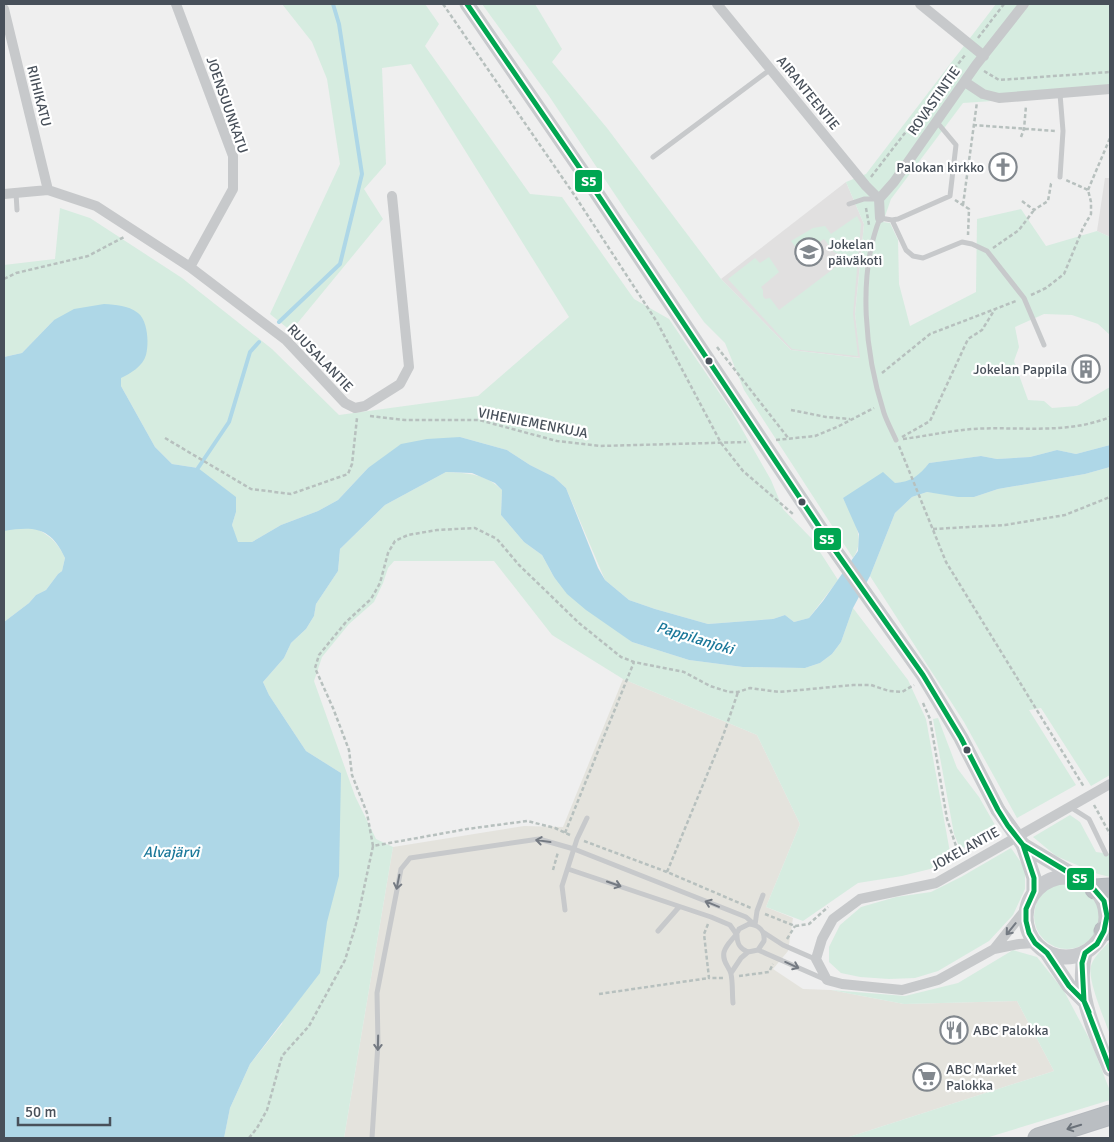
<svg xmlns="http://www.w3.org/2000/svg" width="1114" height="1142" font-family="Signika,sans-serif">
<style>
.commercial{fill:#e4e3dd}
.education{fill:#e1e0e0}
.green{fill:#d6ece0}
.water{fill:#aed7e7}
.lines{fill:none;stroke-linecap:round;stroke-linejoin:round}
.stream{stroke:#aed7e7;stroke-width:4}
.highway-casing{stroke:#b5b9be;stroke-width:21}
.path{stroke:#b7c0be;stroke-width:2.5;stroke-dasharray:4 2.5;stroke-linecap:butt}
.lane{stroke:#c7c9cb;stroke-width:5}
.street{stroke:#c7c9cb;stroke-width:10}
.secondary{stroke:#c8cacd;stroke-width:15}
.highway{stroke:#babec2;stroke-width:19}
.secondary-bridge{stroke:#c8cacd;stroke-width:15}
.bus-1-casing{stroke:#fff;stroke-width:9}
.bus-1{stroke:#00a651;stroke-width:5}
.oneway{stroke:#747a82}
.oneway2{stroke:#6a7179}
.bus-dot{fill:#48505a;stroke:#fff;stroke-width:2}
.labels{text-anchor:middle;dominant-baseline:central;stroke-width:4.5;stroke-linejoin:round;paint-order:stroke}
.street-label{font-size:14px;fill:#48505a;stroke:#fff}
.poi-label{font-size:14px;fill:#48505a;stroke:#fff;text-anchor:start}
.water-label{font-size:15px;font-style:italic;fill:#1b789a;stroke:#fff}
.line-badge{stroke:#fff;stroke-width:2}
.badge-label{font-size:14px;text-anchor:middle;font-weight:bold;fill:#fff}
</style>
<rect width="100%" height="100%" fill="#efefef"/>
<path class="commercial" d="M623 679 757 735 800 824 766 907 793 918 788 951 773 969 803 989 831 990 904 1004 1017 1001 1054 1071 846 1138H344L393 847 524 826 563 827Z"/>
<path class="education" d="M1105 178H1110V237L1097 231Z
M846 182 864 224 855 314 861 358 791 350 721 279Z"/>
<path class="green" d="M282 4H425L439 24 425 46 530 194 562 197 634 299 669 319 731 410 771 480 783 509 811 538 838 580 809 618 794 622 785 615 773 619 708 624 655 609 629 600 605 580 566 488 554 477 530 465 507 450 460 437 368 468 338 500 318 511 281 525 252 542H237L232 525 236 512 198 468 172 464 155 447 121 386V378L54 320 22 353 4 357V265L55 259 60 208 90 218 182 278 272 349 339 415 478 396 569 317 411 64 382 68 386 164 364 189 383 219 291 331 270 314 340 164 327 79 312 42Z
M482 4H535L562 49 552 62 607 128 721 279 791 350 860 358 855 314 864 224 846 182 866 174 996 4H1110V93L963 103 891 199 883 222 890 223 898 240 899 284 910 326 976 292 977 219 1021 209 1046 246 1097 231 1110 237V335L1098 324 1072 315 1044 314 1015 327 1019 347 1014 361 1028 400 1044 401 1052 408 1077 406 1110 387V445L1076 454 1057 450 1030 457 997 459 981 456 929 463 921 474 907 482 895 483 843 498C852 517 867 538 853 558L744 390 725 343 704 322 628 214 549 96Z
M857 216 861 224 853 314 858 356 792 349 728 279 755 258 760 263 769 257 779 272 761 287 763 290V296L765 299 770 298 779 310 841 263 840 255 834 252 824 239 802 255 791 241 813 228 825 226 831 234Z
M1110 467V775L1091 786 1041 708 1029 710 1076 785 1017 818 964 722 870 576 895 513 912 497 927 492 974 497 998 489 1085 474Z
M446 472C468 473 486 474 502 490L501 515 524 542 542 555 554 577 632 642 689 660 743 667 805 668 820 663 832 654 841 642 853 608 908 680 926 719 951 858 930 869 902 876 858 883 803 921 766 907 800 824 757 735 623 679 552 635 494 561H394L388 568 383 583 374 602 349 624 322 657 314 681 355 796 376 839 393 847 344 1138H224L230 1108 250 1064 282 1024 341 773 306 751 269 695 263 682 284 658 291 643 306 629 314 616 316 604 338 571 340 549 385 505Z
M13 518C36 529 54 533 65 558L62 571 58 574 46 590 36 595 29 603 4 622V523Z
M938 718 957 768 979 797 999 832 969 849 959 846 954 834 933 719Z
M1070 815 1080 822 1096 852 1110 854V877L1098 874 1056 856 1033 837Z
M1011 848 1025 868V889L1013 915 989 941 938 971 915 978 889 979 860 977 841 973 829 962V947L840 925 861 907 896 897 931 892 961 877Z
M1034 916a33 33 0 1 1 66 0a33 33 0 1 1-66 0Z
M1110 941V1035C1105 1020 1087 980 1091 966 1093 957 1104 948 1110 941Z
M1013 950 1037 957 1064 991 1091 1042 1110 1091V1100L986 1138H846L1054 1071 1017 1001 904 1004 831 990 905 996 958 983Z"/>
<path class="water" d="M104 304C117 305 127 305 138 313 148 321 149 343 146 355 143 366 130 374 121 378V386L155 447 172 464 198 468 236 497V512L232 525 238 542H252L281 525 318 511 338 500 368 468 401 444 427 439 460 437 507 450 530 465 554 477 566 488 598 568 605 580 629 600 655 609 708 624 773 619 785 615 794 622 809 618 823 601 858 551 859 534 843 498 883 472 895 483C911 482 920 475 929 463L981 456 997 459 1030 457 1057 450 1076 454 1110 445V467L1085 474 998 489 974 497H958L927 492 912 497 895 513 870 576 853 608 841 642 832 654 820 663 805 668 743 667 689 660 632 642 586 610 567 594 554 577 542 555 524 542 501 515 502 490 495 483 472 473 446 472 385 505 340 549 338 571 316 604 314 616 306 629 291 643 284 658 263 682 269 695 306 751 341 773 339 876 327 922 320 973 250 1064 230 1108 224 1138H4V622L29 603 36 595 46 590 58 574 62 571 65 558C51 527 34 526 4 531V357L22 353 54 320 74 309Z"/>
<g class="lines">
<path class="stream" d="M279 322 340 264 362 174 339 24 333 4
M198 468 229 422 250 352 259 342"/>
<g class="highway-casing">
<path id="highway" d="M1095 889 1110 888
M1104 931 1110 927
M1038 1138 1110 1115"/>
</g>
<path class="path" d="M443 4 575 196 657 322 721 443 743 471 793 514
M978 38 1004 4
M984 71 999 80 1110 72
M973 125 1056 131
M1021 137 1024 129 1026 106
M871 177 965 55
M1088 190 1110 138
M955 200 969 209 968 235
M1022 201 1034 210 1048 201 1051 184 1053 182
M963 205 977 102
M866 208 869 225
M993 248 1019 230 1034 210
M4 279 16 273 88 256 124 237
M1031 295 1046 288 1064 274 1083 228 1091 214V202L1088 190 1066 180
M717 347 789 439
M882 373 930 334 1016 301
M791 410 826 417 850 419
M370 416 405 420H479L557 441 600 446 746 442
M902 437 930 421 968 339 982 330 995 309
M165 438 251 489 291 494 348 474 352 464 357 418
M903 439C926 436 949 431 972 429 1019 426 1066 435 1110 417
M776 440 815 436 837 427 874 408
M899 446 946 562 1084 787
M933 529 1005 525 1065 515 1110 497
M923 703 930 719 947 819 960 858
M1094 805 1110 834
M565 833 634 662
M570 835 555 828 527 821 467 829 373 846 367 813 352 775 349 750 333 708 315 668 319 655 332 639 346 622 371 599 380 583 388 553 395 541 408 535 437 530 475 528 497 539 519 565 579 623 621 657 634 662 684 672 710 686 729 692H738L750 688 779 692 853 685H871L889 691 902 692 914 685
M584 841 667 872 751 908
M553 870 558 852
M667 872 723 736 738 692
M765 914 795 926 809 924 828 907
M708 924 704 934 709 978H723
M787 939 795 926
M739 976 769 972 773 964
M599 994 709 978
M249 1138 257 1128 267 1110 282 1056 309 1026 345 960 357 921 373 846"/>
<path class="lane" d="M653 157 771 69
M1060 177 1063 131 1060 94
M16 193 17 210
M849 204 864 199H879
M892 220 906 250 913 256 923 258 962 242 972 244 987 251 1024 298 1044 345
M896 440C892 431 887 422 884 413 865 354 857 276 880 218L892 220 898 219 950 196 956 145 936 121
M1070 807 1089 819 1106 854
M568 869 711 917 730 925 737 935C737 944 740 949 748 952L758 950 764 941C765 931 759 925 749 924L739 929C736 938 727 942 724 952 722 962 729 966 731 974 733 983 732 994 733 1003
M565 910 562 886 577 839 587 818
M755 925 757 911 763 895
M658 931 679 907
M763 932 783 945 815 959
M758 950 824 979
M731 973 741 958 748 952
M372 1138 378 1043 377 993 401 869 410 858 539 839 574 849 746 917 755 925"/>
<path class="street" d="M176 4 233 156V189L190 267
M717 4 866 186 879 199
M920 4 984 56
M4 9 48 190
M965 82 983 94 999 98 1110 89
M4 194 48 190 96 206 190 267 286 340 345 403 355 408 365 406 400 384 409 367 392 196
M880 218 879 199 894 182 976 65 1024 4
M1035 943 1019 944 994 949 938 980 902 990 842 984 827 980 816 959 822 939 833 919 860 899 936 883 1110 784
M994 949 1026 909"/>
<path class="secondary" d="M467 4 590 183 834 549 923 675 961 738 998 810
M1023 845 1075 876
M1023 845 1034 878V891
M1026 917a40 40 0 1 1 80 0a40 40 0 1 1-80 0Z
M1047 953 1069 986 1084 1001
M1085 953C1075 992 1095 1033 1110 1069"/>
<use href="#highway" class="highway"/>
<path class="secondary-bridge" d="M998 810 1023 845"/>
<g class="bus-1-casing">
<path id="bus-1" d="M467 4 590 183 834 549 923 675 961 738 998 810 1008 826 1023 845 1076 877 1087 881 1104 901 1107 916 1104 931 1097 944 1085 953 1082 963 1084 1001 1110 1069
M1009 827 1023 845 1034 878V891L1026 909V921L1029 933 1035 943 1047 953 1069 986 1084 1001 1089 1012"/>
</g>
<use href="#bus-1" class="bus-1"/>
</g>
<defs><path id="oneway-shaft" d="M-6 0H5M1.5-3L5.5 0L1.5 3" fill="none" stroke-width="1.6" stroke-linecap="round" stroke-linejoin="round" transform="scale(1.25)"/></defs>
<g class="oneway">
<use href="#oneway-shaft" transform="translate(543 841) rotate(-172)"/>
<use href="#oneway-shaft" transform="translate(398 882) rotate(101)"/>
<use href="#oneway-shaft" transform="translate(614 884) rotate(19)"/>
<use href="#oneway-shaft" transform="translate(712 904) rotate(-158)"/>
<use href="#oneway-shaft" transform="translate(1011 929) rotate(129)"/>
<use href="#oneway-shaft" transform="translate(792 965) rotate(24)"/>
<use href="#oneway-shaft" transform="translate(378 1043) rotate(91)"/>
</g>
<use class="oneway2" href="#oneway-shaft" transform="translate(1074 1127) rotate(163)"/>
<defs>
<g id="church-ring" transform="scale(1.4375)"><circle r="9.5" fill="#fff" stroke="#82888e" stroke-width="1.5"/><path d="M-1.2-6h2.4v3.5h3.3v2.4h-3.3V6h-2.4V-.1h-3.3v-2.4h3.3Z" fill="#82888e"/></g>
<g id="school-ring" transform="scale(1.4375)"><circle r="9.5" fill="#fff" stroke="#82888e" stroke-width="1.5"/><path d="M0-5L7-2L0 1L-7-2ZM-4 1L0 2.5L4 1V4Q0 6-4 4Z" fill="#82888e"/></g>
<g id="building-ring" transform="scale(1.4375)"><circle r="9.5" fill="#fff" stroke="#82888e" stroke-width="1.5"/><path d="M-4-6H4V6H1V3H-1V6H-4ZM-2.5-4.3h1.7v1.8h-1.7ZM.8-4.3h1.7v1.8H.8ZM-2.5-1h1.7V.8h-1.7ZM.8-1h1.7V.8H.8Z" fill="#82888e"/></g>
<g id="restaurant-ring" transform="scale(1.4375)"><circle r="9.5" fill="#fff" stroke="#82888e" stroke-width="1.5"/><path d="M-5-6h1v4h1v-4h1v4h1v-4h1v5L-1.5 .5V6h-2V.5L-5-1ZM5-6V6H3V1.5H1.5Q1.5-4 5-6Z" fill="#82888e"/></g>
<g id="supermarket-ring" transform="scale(1.4375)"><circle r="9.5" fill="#fff" stroke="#82888e" stroke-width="1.5"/><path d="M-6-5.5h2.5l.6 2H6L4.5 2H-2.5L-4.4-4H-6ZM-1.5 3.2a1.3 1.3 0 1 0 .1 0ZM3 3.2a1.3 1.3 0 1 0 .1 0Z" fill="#82888e"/></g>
</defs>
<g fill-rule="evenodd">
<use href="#church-ring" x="1003" y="167"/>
<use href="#school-ring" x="809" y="252"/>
<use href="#building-ring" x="1086" y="369"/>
<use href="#restaurant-ring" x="954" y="1030"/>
<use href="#supermarket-ring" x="927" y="1077"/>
</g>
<g class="bus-dot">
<circle cx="709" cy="361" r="4.5"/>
<circle cx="802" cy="502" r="4.5"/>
<circle cx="967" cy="750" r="4.5"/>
</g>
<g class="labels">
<g class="street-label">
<text transform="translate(808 93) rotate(51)">AIRANTEENTIE</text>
<text transform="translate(39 96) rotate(76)">RIIHIKATU</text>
<text transform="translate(934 101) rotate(-55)">ROVASTINTIE</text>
<text transform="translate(227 105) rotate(71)">JOENSUUNKATU</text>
<text transform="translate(320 358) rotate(46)">RUUSALANTIE</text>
<text transform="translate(533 423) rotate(11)">VIHENIEMENKUJA</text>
<text transform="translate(965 849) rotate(-29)">JOKELANTIE</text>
</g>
<g class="poi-label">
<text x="984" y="167" text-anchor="end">Palokan kirkko</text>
<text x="828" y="244">Jokelan<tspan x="828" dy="16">päiväkoti</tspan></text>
<text x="1067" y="369" text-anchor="end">Jokelan Pappila</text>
<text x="973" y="1030">ABC Palokka</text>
<text x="946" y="1069">ABC Market<tspan x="946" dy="16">Palokka</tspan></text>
</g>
<g class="water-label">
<text transform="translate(695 638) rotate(17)">Pappilanjoki</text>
<text x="171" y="852">Alvajärvi</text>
</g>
</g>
<g class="line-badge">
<rect x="574" y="169" width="29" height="24" rx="5" fill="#00a651"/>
<rect x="813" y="527" width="29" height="24" rx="5" fill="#00a651"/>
<rect x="1066" y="867" width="29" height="24" rx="5" fill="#00a651"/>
</g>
<g class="badge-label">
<text x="589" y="186">S5</text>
<text x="827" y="544">S5</text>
<text x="1080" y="883">S5</text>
</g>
<rect width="1114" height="1142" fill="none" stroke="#48505a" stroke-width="10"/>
<path d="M18 1117v8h92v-8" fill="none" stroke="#48505a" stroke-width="2.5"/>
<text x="25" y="1117" font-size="15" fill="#48505a" stroke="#ffffff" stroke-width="4" paint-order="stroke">50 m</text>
</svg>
